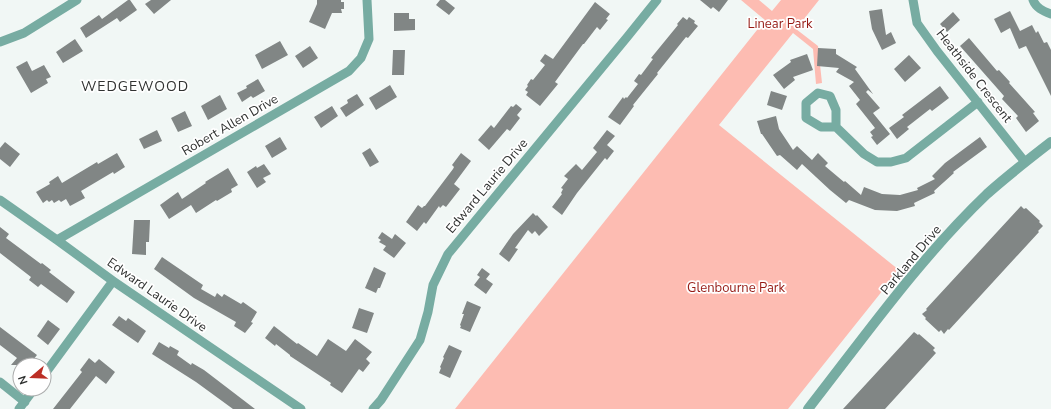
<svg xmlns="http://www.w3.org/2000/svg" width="1051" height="409" font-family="'Nunito Sans',sans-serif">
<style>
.green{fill:#fdbcb2}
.building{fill:#818685}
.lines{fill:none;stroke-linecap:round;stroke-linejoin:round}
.minor{stroke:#77aca2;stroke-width:9}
.tertiary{stroke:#77aca2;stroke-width:10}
.labels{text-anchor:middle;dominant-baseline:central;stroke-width:3.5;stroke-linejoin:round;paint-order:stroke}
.park-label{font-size:13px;fill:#961b15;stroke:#fff}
.street-label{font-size:13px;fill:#303231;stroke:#fff}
.neighbourhood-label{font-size:14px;letter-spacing:1px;fill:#303231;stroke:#fff}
</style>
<rect width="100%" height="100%" fill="#f1f7f5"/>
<path class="green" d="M741 0H759L772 11 781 0H819L796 29 818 46 822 83 816 84 813 49 793 33 719 125 899 270 788 409H455L765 20Z"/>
<path class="building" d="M128 0H130L137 10 120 22 117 18 86 38 80 28 99 15 102 19Z
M151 0H171L154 14 145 4Z
M317 0H341V2H344V9H341L342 13H332L325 29 309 22 317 4Z
M440 0H445L455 8 449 15 436 5Z
M700 0H728L719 12 713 7 711 9Z
M595 2 610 14 606 19 608 20 600 30 597 27 584 44H583L555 82 558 84 540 106 526 95 528 92 525 90 528 86 527 85 531 79 533 80 545 65 540 61 545 54 553 59Z
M882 9 886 35 891 32 896 43 882 50 872 29 869 11Z
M1010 11 1020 31 1032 25 1036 33 1038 31 1044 43 1047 42 1051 50V96L1026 46 1019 49 1010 28 1001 33 994 19Z
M953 12 960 20 947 32 940 24Z
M394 13H409V19H415V30L394 31Z
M683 17 687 20 689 17 695 21 694 23 698 26 688 38 686 37 657 73 658 74 633 105 634 106 620 125 608 117 623 97 624 99 626 97 627 98 638 84 634 81 639 74 641 75 653 59 651 58 678 25 677 24Z
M969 38 997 71 999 70 1010 82 1009 83 1035 112 1033 113 1039 121 1026 132 1016 118 1018 116 1002 99 1004 96 960 46Z
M75 39 83 51 63 63 56 52Z
M280 41 288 55 262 69 255 55Z
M310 46 318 58 303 68 295 56Z
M818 48 836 49V54L857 67 855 69 873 94 868 90 866 92 880 108 873 113 890 134 877 145 871 137 873 136 870 132 875 128 856 104 860 100 849 86 854 82 836 72 839 68 817 66Z
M393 50H405L404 75H392Z
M807 54 813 70 793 77 795 80 784 89 773 75 791 62 790 60Z
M909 55 921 68 905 82 894 69Z
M27 61 32 71 44 65 51 77 46 79 48 83 31 93 16 67Z
M258 79 265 91 253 98 251 96 242 102 237 93 247 88 246 86Z
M390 85 397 97 376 110 369 98Z
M940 86 949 98 932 111 930 109 907 127 909 129 897 139 889 128 904 117 902 115Z
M771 91 787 96 782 110 767 105Z
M357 94 364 105 346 117 340 108 348 103 347 100Z
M220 95 227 109 208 120 201 106Z
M516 104 522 109 517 115 520 118 510 131 507 129 489 150 478 140 491 125 494 128 511 106 513 107Z
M332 106 338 116 321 128 314 117Z
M185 111 192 126 178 132 171 118Z
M776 116 779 129 793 150 797 146 812 160 818 153 828 163 825 166 844 182 845 181 861 195 864 187 882 194 900 195 918 190 917 188 935 179 932 176 945 163 980 137 987 147 953 172 954 173 934 191 935 193 914 203 915 206 897 211 875 210 849 200 846 203 830 190 802 164 797 170 780 155 777 156 762 134H761L757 121Z
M157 130 162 141 144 149 139 139Z
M607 130 615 136 607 145 614 151 607 160 605 158 577 193 562 215 552 207 562 194 561 193 563 189 561 188 568 179 564 176 576 164 582 170 597 152 593 148Z
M280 137 287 149 272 158 265 146Z
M5 142 20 154 10 167 0 159V148Z
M370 148 379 162 370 167 362 153Z
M117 153 125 167 114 174 113 172 81 191 85 198 70 206 66 199 61 202 59 200 54 203 52 200 49 202 47 200 43 203 36 192 50 184 49 182 58 176 62 183 97 162 98 164Z
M461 153 471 161 454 184 460 189 446 207 443 205 440 208 439 206 426 224 424 222 417 231 406 222 418 205 422 208 424 206H425L453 169 454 167 452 165Z
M264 164 271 174 263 178 266 182 257 188 247 172 256 166 257 168Z
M228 168 238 185 231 189 232 192 217 201 216 200 196 213 191 205 169 219 160 205 178 192 182 199 206 183 205 182Z
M1021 206 1024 209 1026 208 1040 221 1039 222 1043 226 1038 231 1039 232 949 330 948 329 944 334 941 330 939 332 925 319 926 318 922 314 927 310 926 309Z
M533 213 536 216 537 215 548 227 539 236 535 231 532 234 528 230 515 248 518 249 509 262 499 254 513 234Z
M134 220H150L149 242H146V255L132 254Z
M0 227 9 234 6 238 41 264 42 263 51 270 49 272 75 292 67 303 41 284 38 287 29 280 31 277 0 253Z
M382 232 392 239 395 234 406 243 394 258 383 250 386 246 379 242 381 240 378 238Z
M162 257 203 285 201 289 215 297 217 293 222 297 224 294 241 304 243 302 257 312 251 322 253 323 245 333 234 326 236 322 194 298 154 269Z
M374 267 386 273 380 288H378L376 293 365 288Z
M482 268 490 274 486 279 493 284 486 294 474 285 480 277 477 275Z
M467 301 481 307 470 332 460 328 461 326 460 325 464 314H462Z
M359 308 374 313 367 333 352 328Z
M119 316 126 321 128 318 146 331 138 343 112 325Z
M48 320 60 329 48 345 37 336Z
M274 326 297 344 298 343 317 356 328 339 346 351 355 339 372 352 366 359 370 363 363 372 359 369 342 393 330 385 331 383 290 356V355L276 344 275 346 265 338Z
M0 327 37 355 29 365H11L17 358 0 345Z
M914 332 918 335 919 334 935 348 933 350 936 353 885 409H843Z
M159 342 169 348 170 346 179 351 177 355 191 365 192 363 204 370 255 409H233L196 382 152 354Z
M449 345 462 351 450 378 439 373 441 368 440 367 444 358 443 357Z
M89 358 95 363 99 359 115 372 106 384 96 376 70 409H53L82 372 80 370Z"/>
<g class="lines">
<path class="minor" d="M913 0 917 23 937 51 1025 162
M1033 0C1036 8 1043 11 1051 14
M0 42 24 33 77 0
M836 127V110L830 96 818 93 806 103V118L821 127H836L864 154 877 162H891L906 158 978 102
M0 200 57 240 113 281 301 409
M57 240 349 71 361 58 369 39 367 0
M44 375 113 281
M0 382 25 402
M19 409 34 389
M373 409 381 400 420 340 428 312 433 285 448 254 628 36 657 0"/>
<path class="tertiary" d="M808 409C865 336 920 258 987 194 1007 176 1029 159 1051 142"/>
</g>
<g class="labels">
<g class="park-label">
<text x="780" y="24">Linear Park</text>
<text x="736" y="288">Glenbourne Park</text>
</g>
<g class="street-label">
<text transform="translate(974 76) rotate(52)">Heathside Crescent</text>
<text transform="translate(230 125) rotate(-30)">Robert Allen Drive</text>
<text transform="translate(487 186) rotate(-50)">Edward Laurie Drive</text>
<text transform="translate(911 260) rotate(-50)">Parkland Drive</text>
<text transform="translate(157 295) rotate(35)">Edward Laurie Drive</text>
</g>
<g class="neighbourhood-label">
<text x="135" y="86">WEDGEWOOD</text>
</g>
</g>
<g transform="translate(32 377) rotate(251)"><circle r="19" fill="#ffffff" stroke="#acadad"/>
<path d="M0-3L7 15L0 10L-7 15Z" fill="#bc2e25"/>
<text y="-6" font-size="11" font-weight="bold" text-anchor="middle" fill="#303231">N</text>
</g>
</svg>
